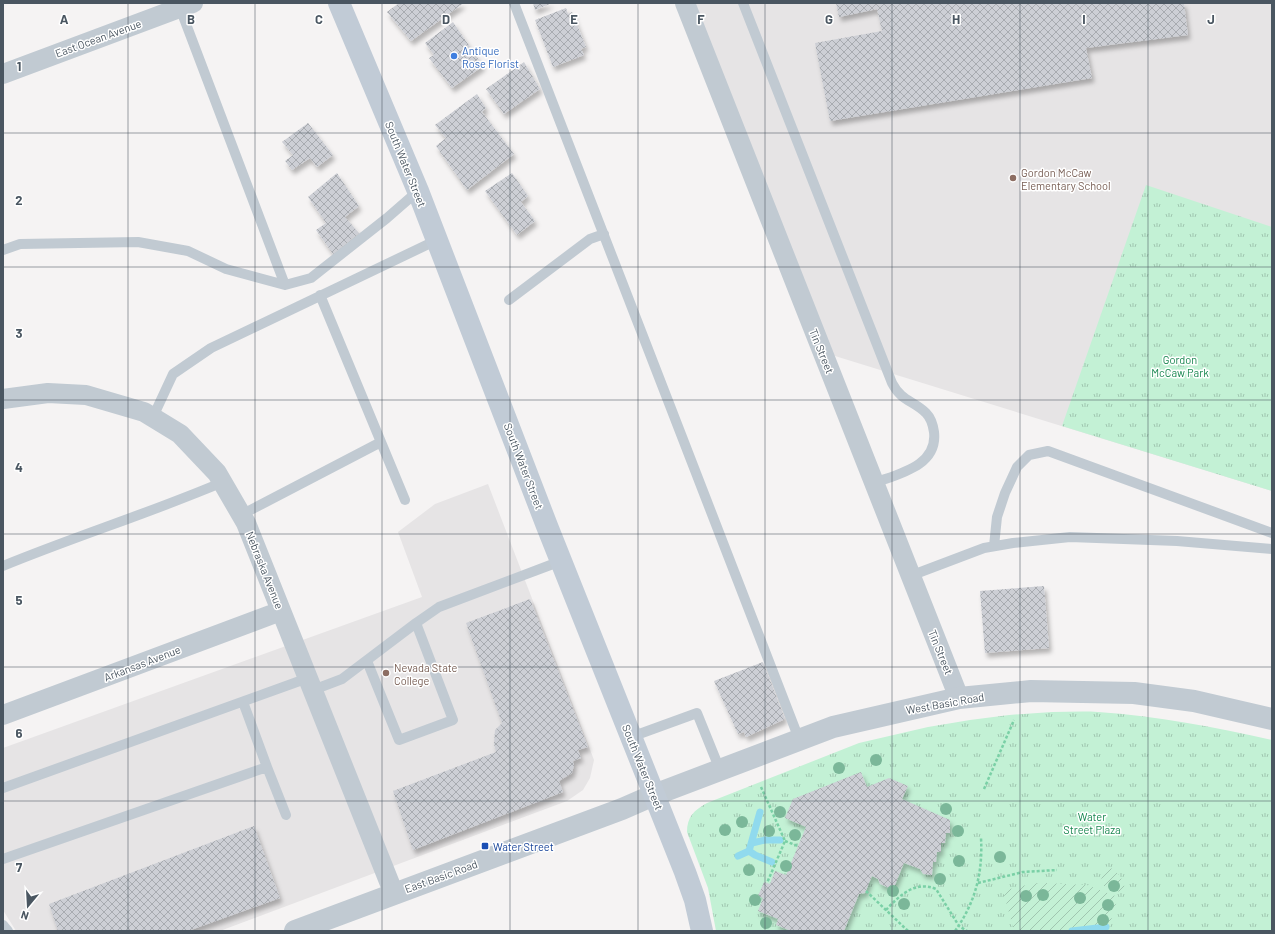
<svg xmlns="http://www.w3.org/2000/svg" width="1275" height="934" font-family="Barlow,sans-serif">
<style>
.education{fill:#e6e4e5}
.park{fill:url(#park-tufts)}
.garden{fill:url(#garden-furrows)}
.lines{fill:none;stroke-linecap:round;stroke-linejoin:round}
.stream{stroke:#90daee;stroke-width:7}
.building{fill:url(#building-cross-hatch);filter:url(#shadow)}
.path{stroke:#7ad0a6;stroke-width:2.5;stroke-dasharray:3 2;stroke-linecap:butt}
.service{stroke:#c1cad2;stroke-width:10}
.minor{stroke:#c1cad2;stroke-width:20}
.tertiary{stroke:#c1cad2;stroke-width:22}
.secondary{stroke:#c1cbd6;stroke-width:22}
.tree{fill:#7bb799}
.grid{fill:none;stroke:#4a5661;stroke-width:1;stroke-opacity:0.55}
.shop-dot{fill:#3f7fe0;stroke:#fff;stroke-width:1.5}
.education-dot{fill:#8d6e63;stroke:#fff;stroke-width:1.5}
.transit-dot{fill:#1a4fb4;stroke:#fff;stroke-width:1.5}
.labels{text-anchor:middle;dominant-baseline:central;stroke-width:3;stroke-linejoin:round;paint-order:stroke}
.street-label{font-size:11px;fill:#4a5661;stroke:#fff}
.shop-label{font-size:11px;fill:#366cbe;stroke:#fff;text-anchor:start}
.education-label{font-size:11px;fill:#785e54;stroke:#fff;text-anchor:start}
.park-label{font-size:11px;fill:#17864f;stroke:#fff}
.transit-label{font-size:11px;fill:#164399;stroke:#fff;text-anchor:start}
.grid-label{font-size:13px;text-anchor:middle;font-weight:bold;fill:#4a5661;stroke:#fff;stroke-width:3;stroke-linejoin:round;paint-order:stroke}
</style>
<defs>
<pattern id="park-tufts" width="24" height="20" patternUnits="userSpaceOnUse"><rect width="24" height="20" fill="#c3f1d5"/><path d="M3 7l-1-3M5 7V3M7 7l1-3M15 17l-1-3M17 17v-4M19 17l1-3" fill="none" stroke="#a0c6b0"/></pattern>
<pattern id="garden-furrows" width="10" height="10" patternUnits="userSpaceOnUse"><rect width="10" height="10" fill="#c3f1d5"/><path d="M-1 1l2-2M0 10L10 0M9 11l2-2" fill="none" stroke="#a0c6b0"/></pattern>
<pattern id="building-cross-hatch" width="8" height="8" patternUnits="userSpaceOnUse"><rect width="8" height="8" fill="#cdcfd5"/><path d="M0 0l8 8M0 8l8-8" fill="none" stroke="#a8abb0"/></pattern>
<filter id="shadow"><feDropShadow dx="2.5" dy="4.5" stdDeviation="2" flood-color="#0004"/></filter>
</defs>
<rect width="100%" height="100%" fill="#f5f3f3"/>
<path class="education" d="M685 3H1272V491L822 352Z
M488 484 594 760 590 778 583 790 567 801 220 931H16L3 910V748L422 597 398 532 435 504Z"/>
<path class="park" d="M1146 185 1272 227V491L1062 426Z
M1052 712C1067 712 1083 711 1098 712 1157 716 1215 727 1272 740V931H716L708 888 687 832C687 817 694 810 707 803L859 743 928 727 970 720 1009 715Z"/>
<path class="garden" d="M1107 866C1118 871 1126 881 1125 894L1099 884Z
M1045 883 1087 885 1118 897 1108 931H1014L1003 891 1030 884Z"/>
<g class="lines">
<path class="stream" d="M752 843 765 840H780
M749 851 755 855 772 862
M738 856 749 851 760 812
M1072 931 1106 927"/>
</g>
<path class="building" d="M399 3H464L411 41 387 12Z
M533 3H552L535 10Z
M836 3H1184L1188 35 1086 48 1092 78 830 121 815 43 882 31 877 9 839 17Z
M566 8 568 14 572 12 586 47 581 49 584 55 553 67 535 20Z
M453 22 483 66 452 88 429 58 434 55 425 43Z
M524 62 540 89 504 114 486 89Z
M477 94 486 108 482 112 514 154 467 190 436 146 446 138 435 125Z
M308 123 333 155 317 167 310 158 292 170 285 161 293 155 282 142Z
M337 173 359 206 345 217 359 233 333 254 316 230 326 223 308 197Z
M512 173 528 196 521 202 535 221 517 235 485 191Z
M1044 586 1049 648 985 653 980 591Z
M530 599 588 747 578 750 581 758 573 761 574 765 572 773 559 781 563 792 413 850 393 791 496 752 494 744 495 730 502 723 466 623Z
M763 662 785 719 746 737 744 732 738 734 714 681Z
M861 772 867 787 889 778 908 786 902 799 950 820V833H946L945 843H941V852H937L936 862H933L932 875 923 874 920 869 904 863 895 885 889 888 880 884 878 879 872 876 865 893 859 894 844 931H791L776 925 778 919 758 911 763 898 758 896 764 882 770 884 775 871 786 875 806 827 785 818 793 799Z
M254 826 280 898 188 931H58L49 904Z"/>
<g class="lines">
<path class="path" d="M761 787 785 841 767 883
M984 789 1014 720
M785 841 798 846
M978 883 1023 872 1057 870
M866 891 908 931
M886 910C899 896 915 880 936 889L959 926 967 931
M955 931C975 903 983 873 981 838"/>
<path class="service" d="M514 3 799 739
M743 3 892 383C902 402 913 400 926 413 931 418 933 425 934 432 938 466 898 474 874 483
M3 250 20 244 138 242 188 251 226 269 285 285 180 8
M285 285 311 278 387 218 418 191
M320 295 405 500
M509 300 590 239 604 234
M153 417 173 374 211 348 437 240
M241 515 381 442
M994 546 997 517 1005 493 1017 467 1029 455 1048 451 1272 533
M3 566C76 536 150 513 223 482
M910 576 984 548 1013 543 1070 537 1177 541 1272 549
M367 661 399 740 453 720 416 623
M313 690 342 679 416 623 439 607 561 561
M631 737 697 713 720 770
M267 767 286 815
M3 788 308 678
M3 859 267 767 243 702
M3 925 8 931"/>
<path class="minor" d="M685 3 959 698
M3 74 193 3
M3 399 48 393 86 395 144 412 180 434 217 473 246 523 394 894
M3 715 281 611"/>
<path class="tertiary" d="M295 931 622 809 654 795 833 727 959 698 1031 691 1134 693 1194 701 1272 719"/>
<path class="secondary" d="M339 3 418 191 547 526 685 872 695 900 702 931"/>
</g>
<g class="tree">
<circle cx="876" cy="760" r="6"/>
<circle cx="839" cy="768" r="6"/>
<circle cx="946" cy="809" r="6"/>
<circle cx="780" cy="812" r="6"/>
<circle cx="742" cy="822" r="6"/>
<circle cx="725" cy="830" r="6"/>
<circle cx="769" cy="831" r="6"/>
<circle cx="958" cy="831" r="6"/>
<circle cx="795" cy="835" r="6"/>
<circle cx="1000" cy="857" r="6"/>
<circle cx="959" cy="861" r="6"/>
<circle cx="786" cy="866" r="6"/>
<circle cx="749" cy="870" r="6"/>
<circle cx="940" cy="879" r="6"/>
<circle cx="1114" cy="886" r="6"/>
<circle cx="893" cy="891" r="6"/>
<circle cx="1043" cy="895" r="6"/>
<circle cx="1026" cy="896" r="6"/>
<circle cx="1080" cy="898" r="6"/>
<circle cx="755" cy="900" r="6"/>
<circle cx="904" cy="904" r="6"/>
<circle cx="1108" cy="905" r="6"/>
<circle cx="1103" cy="920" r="6"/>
<circle cx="766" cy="923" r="6"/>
</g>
<path class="grid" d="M128 3V931M255 3V931M382 3V931M510 3V931M638 3V931M765 3V931M892 3V931M1020 3V931M1148 3V931M3 133H1272M3 267H1272M3 400H1272M3 534H1272M3 667H1272M3 801H1272"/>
<circle class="shop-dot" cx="454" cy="56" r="4"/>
<g class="education-dot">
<circle cx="1013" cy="178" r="4"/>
<circle cx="386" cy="673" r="4"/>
</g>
<rect class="transit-dot" x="481" y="842" width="8" height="8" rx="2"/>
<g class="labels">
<g class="street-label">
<text transform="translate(98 38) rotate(-20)">East Ocean Avenue</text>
<text transform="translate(406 164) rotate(68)">South Water Street</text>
<text transform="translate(822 351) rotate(68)">Tin Street</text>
<text transform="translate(524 466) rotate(69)">South Water Street</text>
<text transform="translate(265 570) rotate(68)">Nebraska Avenue</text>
<text transform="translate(941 652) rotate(68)">Tin Street</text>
<text transform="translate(142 663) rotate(-21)">Arkansas Avenue</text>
<text transform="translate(945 703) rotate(-10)">West Basic Road</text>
<text transform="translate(643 767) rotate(68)">South Water Street</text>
<text transform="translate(441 876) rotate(-20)">East Basic Road</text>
</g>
<g class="shop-label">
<text x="462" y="50">Antique<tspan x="462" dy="13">Rose Florist</tspan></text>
</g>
<g class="education-label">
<text x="1021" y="172">Gordon McCaw<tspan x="1021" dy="13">Elementary School</tspan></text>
<text x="394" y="667">Nevada State<tspan x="394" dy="13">College</tspan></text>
</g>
<g class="park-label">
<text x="1180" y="359">Gordon<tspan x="1180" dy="13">McCaw Park</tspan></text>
<text x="1092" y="816">Water<tspan x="1092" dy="13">Street Plaza</tspan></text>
</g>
<g class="transit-label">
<text x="493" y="846">Water Street</text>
</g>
</g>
<g class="grid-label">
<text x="64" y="24">A</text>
<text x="191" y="24">B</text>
<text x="319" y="24">C</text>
<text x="446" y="24">D</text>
<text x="574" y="24">E</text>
<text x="701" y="24">F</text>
<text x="829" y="24">G</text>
<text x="956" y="24">H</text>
<text x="1084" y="24">I</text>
<text x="1211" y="24">J</text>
<text x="19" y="71">1</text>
<text x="19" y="205">2</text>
<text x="19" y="338">3</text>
<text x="19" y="472">4</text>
<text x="19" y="605">5</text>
<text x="19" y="738">6</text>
<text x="19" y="872">7</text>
</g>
<rect width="1275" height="934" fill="none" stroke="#4a5661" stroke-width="8"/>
<g transform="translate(28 906) rotate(198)" stroke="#ffffff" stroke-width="3" paint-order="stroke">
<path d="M0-3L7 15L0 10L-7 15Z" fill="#4a5661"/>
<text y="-6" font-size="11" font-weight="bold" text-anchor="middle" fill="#4a5661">N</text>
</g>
</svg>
